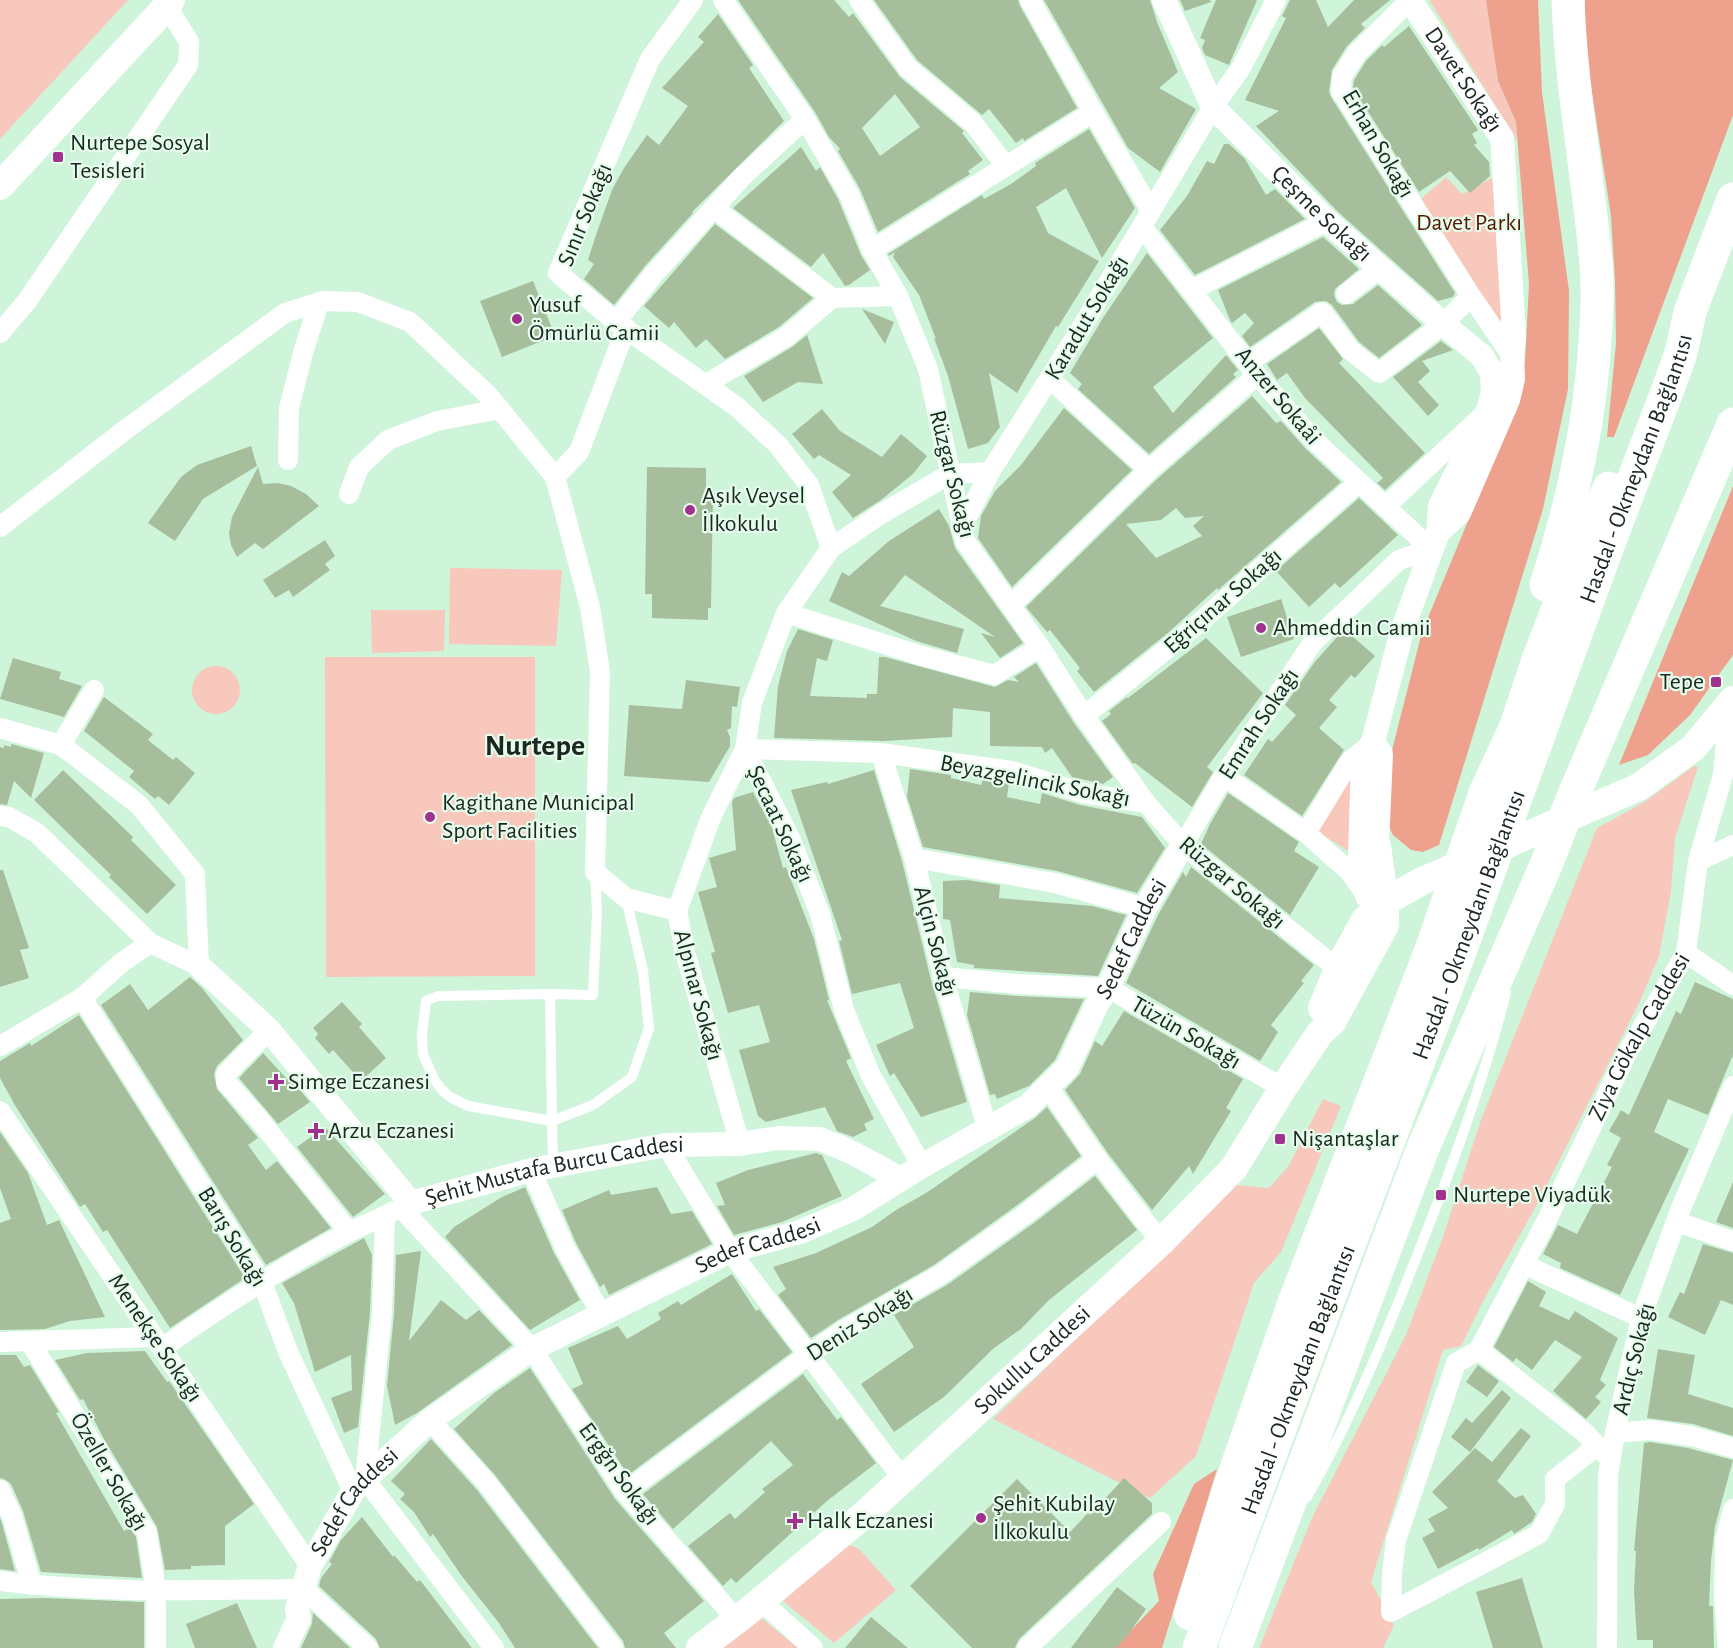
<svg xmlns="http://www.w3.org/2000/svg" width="1733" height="1648" font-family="'Alegreya Sans',sans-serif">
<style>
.green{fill:#f7c8bb}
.forest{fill:#eea28d}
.building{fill:#a7be9c;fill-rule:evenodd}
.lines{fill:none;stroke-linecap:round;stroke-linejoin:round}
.service{stroke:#fff;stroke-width:10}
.minor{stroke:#fff;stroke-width:20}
.tertiary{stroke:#fff;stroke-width:24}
.secondary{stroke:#fff;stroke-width:28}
.motorway{stroke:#fff;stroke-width:33}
.poi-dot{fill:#a1318e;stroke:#e6fded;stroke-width:2}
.labels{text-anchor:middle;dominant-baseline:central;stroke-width:4.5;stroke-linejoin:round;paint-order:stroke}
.street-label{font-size:24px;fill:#1a281f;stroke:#e6fded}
.poi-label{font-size:24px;fill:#1a281f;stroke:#e6fded;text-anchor:start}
.park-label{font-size:24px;fill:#591704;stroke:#e6fded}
.district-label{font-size:30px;font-weight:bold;fill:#1a281f;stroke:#e6fded}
</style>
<rect width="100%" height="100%" fill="#cef4da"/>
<path class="green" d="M0 0H128L0 139Z
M1429 0H1486L1498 81 1516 122 1517 140Z
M1496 176 1503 313 1499 328 1421 199 1446 177 1462 194Z
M450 568 562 570 556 646 449 644Z
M371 610H445L444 651 372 653Z
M325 657H535V976L326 977Z
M192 690a24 24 0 1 1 48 0a24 24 0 1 1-48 0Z
M1359 762 1358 857 1318 832Z
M1694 766 1698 767 1675 838 1671 891 1659 956 1639 1003 1535 1208 1482 1303 1461 1346 1443 1350 1371 1582 1394 1625 1383 1648H1259L1312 1518 1406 1335 1443 1237 1481 1120 1597 828 1646 801Z
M1323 1099 1341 1106 1281 1252 1254 1283 1196 1456 1150 1498 993 1419 1236 1185 1269 1188 1288 1167Z
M847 1544 859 1549 896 1590 834 1643 783 1601Z
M759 1616 798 1648H723Z"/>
<path class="forest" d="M1486 0H1538L1542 92 1569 291 1568 389 1543 509 1439 845 1423 852 1411 850 1393 835 1383 815 1386 774 1422 632 1517 403 1525 362 1529 284 1516 122 1498 81Z
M1585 0H1733V115L1614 437H1607L1616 343 1615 281 1611 216 1583 35Z
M1733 486V655L1690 715 1648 755 1619 765Z
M1217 1469 1162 1648H1114L1159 1601 1153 1574 1194 1484Z"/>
<path class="building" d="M738 0H834L849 17 853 13 900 77 964 131 962 133 983 160 968 171 970 174 878 232 860 189 838 151 840 149 829 137 815 112ZM895 94 920 127 880 156 862 128Z
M874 0H1018L1020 6 1077 108 1024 141 1023 138 1016 143 989 109 982 115 917 60Z
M1044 0H1150L1157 22 1178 72 1159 88 1196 109 1160 172 1128 148Z
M1180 0H1210L1211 2 1185 11Z
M1216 0H1257L1229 65 1205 55 1202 48 1205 40 1200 38Z
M1290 0H1316L1328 27 1354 0H1390L1361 24 1365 28 1347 46 1332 70 1329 91 1331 97 1455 293 1453 297 1438 301 1337 211 1256 126 1279 111 1245 100 1286 18 1282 16Z
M718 14 753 65 749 68 784 121 692 212 693 213 645 266 614 305 584 279 594 264 588 260 596 235 612 190 624 168 647 135 659 145 688 106 662 88 704 42 698 37Z
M1409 26 1478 130 1472 134 1477 143 1474 145 1489 162 1490 176 1470 193 1450 171 1419 192 1353 88 1354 80 1366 61 1382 45 1384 47Z
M1089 129 1135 208 1102 258 1066 188 1036 207 1048 233 1099 261 1058 327 1056 326 1017 393 989 373 1000 427 988 443 968 449 948 376 934 338 936 339 919 295 893 257 895 252 889 256 888 254 982 195 984 199 1011 184 1036 166 1035 163Z
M1224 144H1229L1245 159 1266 195 1275 189 1305 219 1195 275 1160 230 1187 196 1207 161 1214 164Z
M801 147 816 171 820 167 838 199 861 255 870 270 849 285 845 286 823 253 811 267 733 208Z
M715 224 813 298 779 327 725 359 706 339 696 348 674 322 669 328 644 306Z
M1323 237 1359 269 1335 289 1334 295 1337 302 1342 305 1353 304 1378 285 1422 325 1379 358 1359 342 1332 305 1326 301 1315 302 1250 347 1242 336 1254 323 1245 313 1232 323 1230 320 1218 290Z
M1147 253 1213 338 1153 387 1173 413 1226 355 1238 370 1233 374 1236 377 1149 454 1078 389 1082 384 1070 373 1103 318Z
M533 281 555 336 502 357 480 301Z
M862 309 894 322 885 344Z
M1319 328 1343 359 1339 363 1425 453 1385 490 1377 483 1383 478 1305 398 1287 373 1277 380 1267 364Z
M807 335 823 384 798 382 763 402 744 376 792 347Z
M1441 341 1453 350 1422 361 1430 371 1418 382 1439 405 1428 416 1393 377Z
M1252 396 1276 423 1281 421 1306 449 1341 482 1218 590 1217 588 1169 632 1094 692 1077 671 1080 668 1050 630 1047 632 1026 607 1157 479ZM1176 508 1185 518 1204 516 1193 526 1202 536 1156 558 1126 524 1161 520Z
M1064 408 1132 470 1012 587 978 538 981 516 995 491 1021 465Z
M822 409 840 431 882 457 901 434 927 456 913 474 881 500 853 518 832 492 851 475 819 455 814 459 792 434Z
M251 446 257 466 203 499 175 541 148 523 181 477 197 465Z
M258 467 263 484 278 483 291 486 306 494 319 506 263 549 255 543 237 557 231 545 229 533 232 517Z
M647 467 706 468V491L713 492 711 608H708V620L652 618V594H645Z
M1359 498 1398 535 1340 588 1335 583 1309 607 1276 571Z
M939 509 949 526 955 548 1023 643 1000 658 981 633 995 637 905 575 880 606 964 629 957 653 916 641 829 601 842 572 849 576 889 541Z
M325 540 335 556 325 564 330 570 293 597 289 590 275 598 263 580Z
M1281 599 1294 639 1241 657 1227 617Z
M798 629 833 640 827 661 817 658 810 696 867 698V694H877L879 657H885L995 687 1008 680 1019 682 1014 677 1036 663 1074 723 1113 777 1103 784 1072 777 1052 748 1045 753 1042 747 990 746V712L953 708 952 737 884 741 774 738 778 686 787 651Z
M1344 629 1375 656 1355 678 1351 675 1329 700 1337 707 1319 728 1344 750 1302 816 1244 775 1268 739 1272 742 1296 715 1285 705 1314 663Z
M1206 638 1263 693 1207 767 1213 772 1192 807 1135 763 1133 764 1102 721 1111 714 1109 711 1127 697 1128 698Z
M13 658 61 672 59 679 82 686 64 717 0 699Z
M686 680 740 687 737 707 732 706 731 728 727 730 730 737V746L709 782 624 776 629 705 682 709Z
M104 697 153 734 148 740 173 760 176 757 195 773 169 805 158 796 155 799 129 777 134 771 84 731Z
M11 744 44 753 31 798 14 781 7 805 0 804V747L4 748V745L11 747Z
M910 769 951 775V778L981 785 983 779 1009 783 1007 797 1040 804 1042 793 1080 805 1142 817 1165 848 1137 893 1057 871 923 847 907 797Z
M63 770 133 837 131 840 176 885 147 914 109 877 111 875 34 800Z
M874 770 902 861 931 980 967 1102 921 1117 894 1073 890 1076 876 1045 914 1028 900 983 852 994 839 941 842 940 791 790 827 782 828 784Z
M753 792 772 828 783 868 786 867 814 939 829 1000H827L851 1058 846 1061 874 1119 864 1124 867 1130 853 1137 837 1131 825 1107 766 1122 758 1116 739 1050 770 1042 759 1005 728 1013 711 953 715 952 698 892 717 887 709 858 736 850 732 802 734 798Z
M1228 793 1299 842 1294 851 1319 867 1290 915 1201 844 1210 824Z
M1191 867 1314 965 1301 981 1304 983 1271 1025 1278 1032 1260 1061 1126 983 1158 915 1183 872 1186 877Z
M0 870H3L29 948 20 950 29 978 0 987Z
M967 880 1000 885 999 898 1092 906 1126 915 1098 976 974 968V965L957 962 950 920 943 919V881Z
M190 977 202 988 243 1040 217 1066 214 1074 217 1089 258 1138 248 1145 266 1170 277 1161 331 1228 266 1265 101 1005 130 984 148 1010Z
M1695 982 1733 999V1055L1708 1115 1668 1099 1654 1132 1689 1149 1620 1295 1560 1268 1561 1263 1543 1254 1558 1225 1577 1234 1612 1167 1607 1165 1621 1138 1609 1131 1621 1110 1629 1115 1676 1011 1681 1014Z
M970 992 1017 996 1084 999 1055 1060 1029 1086 997 1099 995 1094 990 1095 967 1015Z
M342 1002 362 1024 359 1027 386 1058 361 1081 333 1050 329 1054 315 1038 318 1034 313 1028Z
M1124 1011 1243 1079 1226 1108 1231 1111 1193 1174 1189 1166 1152 1210 1107 1152 1065 1090 1080 1074 1095 1041 1102 1046Z
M79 1015 245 1278 170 1328 107 1230 103 1232 85 1204 80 1207 16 1107 0 1078V1061L30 1043 31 1046Z
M263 1053 287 1079 289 1077 310 1102 278 1124 239 1078Z
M1047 1107 1081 1156 1020 1203 934 1265 838 1320 811 1338 778 1295 786 1289 773 1267 816 1253 872 1227 896 1210 926 1193 1035 1118Z
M325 1127 385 1194 353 1217 297 1147Z
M0 1132 28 1173 47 1225 59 1220 105 1317 70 1321 45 1329 0 1330V1223L11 1219 0 1188Z
M816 1153 822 1155 842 1196 782 1222 734 1235 717 1206 725 1205 716 1183 748 1170Z
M1095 1176 1137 1230 1049 1300 1021 1329 994 1348 944 1397 894 1432 861 1384 914 1347 894 1315 947 1285 1034 1223Z
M1733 1182V1228L1716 1222Z
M525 1187 554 1253 580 1300 530 1330 445 1237 454 1227 502 1197Z
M657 1187 671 1214 692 1211 712 1244 609 1295 604 1284 600 1287 576 1243 562 1210 609 1190 611 1195Z
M364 1238 372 1255 370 1312 358 1427 344 1433 331 1398 352 1390 351 1355 315 1372 294 1303 282 1283Z
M1703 1244 1733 1253V1305L1721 1300 1705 1335 1668 1317 1680 1292 1684 1294Z
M421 1251 409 1341 441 1300 466 1320 479 1310 512 1345 417 1413 395 1425 387 1386 394 1314 396 1255Z
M732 1274 756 1311 759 1309 792 1352 628 1475 572 1389 583 1384 568 1348 618 1326 627 1339 661 1319 658 1313 678 1301 681 1305Z
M1528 1281 1546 1292 1539 1306 1569 1320 1575 1311 1618 1338 1600 1380 1606 1385 1595 1397 1601 1402 1586 1419 1553 1391 1582 1357 1555 1340 1532 1370 1516 1358 1513 1362 1494 1347Z
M1658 1349 1695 1355 1688 1394 1733 1408V1436L1693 1424 1647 1418Z
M145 1351 167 1382 169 1381 254 1504 225 1526V1565L191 1566V1569L165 1570 157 1527 104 1439 83 1399 80 1400 55 1360 87 1353Z
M0 1355H16L24 1367 30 1365 59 1412 56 1413 124 1531 130 1528 136 1537 142 1578 41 1572 23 1511 11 1484 6 1480 0 1478Z
M1478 1365 1499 1381 1487 1397 1466 1382Z
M530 1368 615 1499 704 1601 664 1633 676 1648H625L623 1641 495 1475 454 1429 494 1393Z
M803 1374 837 1420 841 1417 876 1463 827 1501 736 1583 731 1578 723 1586 688 1546 730 1513 735 1519 765 1492 762 1489 793 1465 771 1441 673 1529 643 1494Z
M1502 1390 1511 1398 1470 1452 1451 1437 1466 1418 1472 1423Z
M1521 1428 1531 1436 1497 1481 1515 1498 1523 1495 1536 1514 1532 1522 1514 1534 1512 1530 1479 1550 1478 1548 1438 1569 1422 1538 1435 1531 1428 1519 1448 1508 1432 1492 1475 1448 1492 1462Z
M431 1439 477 1490 598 1648H515L499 1623 461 1575 433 1534 430 1537 414 1512 400 1499 405 1494 391 1481Z
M1650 1442 1688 1448 1733 1460 1715 1526 1711 1561 1709 1606H1713L1714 1648H1653V1640H1637L1634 1591 1636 1551H1634L1644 1443Z
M1124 1478 1152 1503V1514L1019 1639 1015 1648H972L910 1586 1017 1479 1070 1532 1088 1513 1090 1515Z
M362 1517 393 1557 394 1555 417 1582 420 1580 472 1648H380L376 1639 319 1586 321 1578 332 1564 329 1562 341 1540Z
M0 1519 1 1520 15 1571 0 1569Z
M1522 1578 1543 1648H1493L1476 1592Z
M1117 1587 1146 1609 1128 1635 1116 1648H1071Z
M44 1598 144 1602V1648H0V1599Z
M237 1603 257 1648H195L186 1624Z
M313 1613 350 1648H301L312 1624Z
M871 1617 908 1648H845Z"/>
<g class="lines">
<path class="service" d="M550 994 438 996 426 1001 422 1034 423 1054 434 1079 441 1089 450 1097 468 1106 552 1121 550 994 593 995 597 913 595 872
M553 1166 552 1121 593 1105 632 1077 649 1028 643 971 626 898
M1307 1497C1352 1418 1387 1332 1420 1248 1453 1165 1484 1080 1506 993"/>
<g class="minor">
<path d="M693 0 650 59 558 273 616 322 737 407 778 445 809 485 831 548"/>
<path d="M723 0 805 119 849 194 872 250 898 296 928 369 965 541 1040 647 1084 716 1146 803 1183 845 1338 969"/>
<path d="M859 0 908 68 973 123 1006 166"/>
<path d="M1030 0 1093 112 1151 211"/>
<path d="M1410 0 1357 53 1342 76 1341 91 1471 296 1512 356"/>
<path d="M715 209 832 298 898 296"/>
<path d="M1142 227 1257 375 1314 440 1431 549 1399 560 1313 642 1224 776 1183 845"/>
<path d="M872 250 1093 112"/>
<path d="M1192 290 1327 221"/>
<path d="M1346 294 1380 268"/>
<path d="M616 322 654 274 742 177 805 119"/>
<path d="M0 333 27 301 188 65 189 42 167 6"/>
<path d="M1249 362 1322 312 1350 350 1379 373 1443 324 1471 296"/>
<path d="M1050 379 1149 470"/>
<path d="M706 384 786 337 832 298"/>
<path d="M288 460 289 408 303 353 319 302"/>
<path d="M555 477 579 452 626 328"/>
<path d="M349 494 359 467 388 440 437 421 500 409"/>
<path d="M1385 507 1481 417"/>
<path d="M0 527 125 430 285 313 323 301 358 302 410 322 489 396 555 477 590 607 600 672 595 872 626 898 677 911"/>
<path d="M961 529 990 472 1080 330 1213 107 1241 68 1276 0"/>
<path d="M1011 605 1149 470 1257 375"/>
<path d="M786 613 919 655 994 675 1040 647"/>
<path d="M1084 716 1199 623 1359 482"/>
<path d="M0 728 61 745 139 805 195 874 199 966 150 943 121 963 82 998 0 1046"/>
<path d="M61 745 94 690"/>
<path d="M745 749 881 753 1012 771 1083 793 1146 803"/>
<path d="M881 753 914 858 943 977 988 1130"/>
<path d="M1224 776 1306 833 1350 872 1366 895"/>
<path d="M0 816 9 817 37 833 150 943"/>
<path d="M1306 833 1350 761 1371 744"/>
<path d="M914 858 1055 883 1145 908"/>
<path d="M1698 861 1733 845"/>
<path d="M1686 953 1733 985"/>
<path d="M943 977 1018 984 1108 988 1283 1088"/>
<path d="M82 998 262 1282 289 1354 353 1491"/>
<path d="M269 1030 226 1074V1082L257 1117 349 1232"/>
<path d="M1048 1087 1097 1159 1161 1242"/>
<path d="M0 1111 310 1566"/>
<path d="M740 1144 685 952 677 911 711 817 745 749"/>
<path d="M666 1145 730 1251 903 1479"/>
<path d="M922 1166 871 1076 844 1010 820 914 790 838 745 749 752 703 786 613 831 548 881 514 950 474 990 472"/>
<path d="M531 1170 565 1248 601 1314"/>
<path d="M401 1208 532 1349 625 1492 737 1620"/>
<path d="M385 1216 382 1313 365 1479 494 1648"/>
<path d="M1677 1222 1733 1241"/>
<path d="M1525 1265 1641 1318"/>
<path d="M0 1342 154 1337"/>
<path d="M30 1342 147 1533 156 1590V1648"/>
<path d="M162 1348C222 1306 283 1266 349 1232 364 1225 379 1219 394 1211"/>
<path id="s1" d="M1479 1350 1546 1222 1626 1055 1686 953 1698 861 1723 775 1729 706"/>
<path d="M1479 1350 1456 1363 1396 1540 1392 1573 1391 1612 1539 1534 1555 1504V1479L1597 1446"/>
<path d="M1479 1350 1584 1432 1606 1455"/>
<path d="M430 1420 486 1482 613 1648"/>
<path d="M1615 1433 1650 1430 1691 1436 1733 1448"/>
<path d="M0 1490 12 1516 32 1585"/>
<path d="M625 1492 808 1355 844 1330 940 1275 1027 1213 1097 1159"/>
<path d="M0 1581C100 1594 203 1590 304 1589L368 1648"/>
<path d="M760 1600 813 1648"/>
<path d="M1027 1648 1161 1522"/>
<path d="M1607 1648 1608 1475 1615 1433 1641 1318 1679 1213 1733 1086"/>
<path d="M1728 1648 1724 1598 1725 1540 1733 1509"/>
</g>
<g class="tertiary">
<path id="s2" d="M1164 0 1213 107 1327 221 1443 324 1482 356 1492 373 1493 391 1489 408 1440 506 1438 532 1402 631 1373 742 1363 756 1360 856 1367 896"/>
<path id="s3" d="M1410 0 1502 138 1514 335 1512 356 1513 379 1508 400 1459 513 1438 532"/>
<path d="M1373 742 1381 754 1377 846"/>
<path id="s4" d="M199 966 269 1030 411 1203 531 1170 666 1145 740 1144 778 1138 820 1139 851 1152 901 1179"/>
<path id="s5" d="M285 1648 299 1618 297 1609 310 1566 353 1491 365 1479 430 1420 532 1349 730 1251 800 1232 853 1209 922 1166 1028 1106 1067 1068 1098 1002 1108 988 1145 908 1183 845"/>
</g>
<g class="secondary">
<path d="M0 186 167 6 171 0"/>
<path d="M1322 1008 1338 969 1365 920 1385 902 1422 881 1639 787 1693 748 1733 700"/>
<path id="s6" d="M700 1648 746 1613 866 1513 1161 1242 1234 1168 1283 1088 1320 1033 1332 1022 1385 925V902L1377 846"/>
</g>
<g class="motorway">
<path d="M1546 585C1572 505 1590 424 1595 340 1597 315 1598 288 1596 263 1588 175 1571 88 1568 0"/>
<path d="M1190 1614 1228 1492 1295 1300 1431 950 1485 793 1516 726 1538 660 1571 574 1609 488"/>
<path id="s7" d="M1199 1648 1289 1404 1454 968 1609 543 1668 389 1681 353 1690 312 1733 199"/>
<path d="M1235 1648 1423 1148 1546 865 1573 797 1733 424"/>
</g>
</g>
<g class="poi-dot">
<rect x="52" y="151" width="12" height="12" rx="3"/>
<circle cx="517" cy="319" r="6"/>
<circle cx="690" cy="510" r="6"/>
<circle cx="1261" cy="628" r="6"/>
<rect x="1710" y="676" width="12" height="12" rx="3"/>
<circle cx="430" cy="817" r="6"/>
<path d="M273 1073h6v6h6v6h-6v6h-6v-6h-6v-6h6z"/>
<path d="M313 1122h6v6h6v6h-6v6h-6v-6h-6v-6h6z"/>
<rect x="1274" y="1133" width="12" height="12" rx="3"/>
<rect x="1435" y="1189" width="12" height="12" rx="3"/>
<circle cx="981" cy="1518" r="6"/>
<path d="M792 1512h6v6h6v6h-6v6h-6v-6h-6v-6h6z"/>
</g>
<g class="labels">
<g class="street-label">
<text stroke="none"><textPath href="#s3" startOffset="96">Davet Sokağı</textPath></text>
<text transform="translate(1378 144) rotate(60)">Erhan Sokağı</text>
<text stroke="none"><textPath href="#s2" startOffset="270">Çeşme Sokağı</textPath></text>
<text transform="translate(585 215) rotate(-68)">Sınır Sokağı</text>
<text transform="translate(1087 318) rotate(-59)">Karadut Sokağı</text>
<text transform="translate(1278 396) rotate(50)">Anzer Sokaåi</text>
<text stroke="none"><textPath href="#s7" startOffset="1258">Hasdal - Okmeydanı Bağlantısı</textPath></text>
<text transform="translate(952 474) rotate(76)">Rüzgar Sokağı</text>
<text transform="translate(1223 601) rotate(-41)">Eğriçınar Sokağı</text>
<text transform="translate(1259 724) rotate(-57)">Emrah Sokağı</text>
<text transform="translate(1035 781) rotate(11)">Beyazgelincik Sokağı</text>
<text transform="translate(780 824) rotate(65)">Şecaat Sokağı</text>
<text transform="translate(1232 883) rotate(40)">Rüzgar Sokağı</text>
<text stroke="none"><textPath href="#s7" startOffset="772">Hasdal - Okmeydanı Bağlantısı</textPath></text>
<text stroke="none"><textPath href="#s5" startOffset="1156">Sedef Caddesi</textPath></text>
<text transform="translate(935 941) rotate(75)">Alçin Sokağı</text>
<text transform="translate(698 995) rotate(75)">Alpınar Sokağı</text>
<text transform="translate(1186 1033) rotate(30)">Tüzün Sokağı</text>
<text stroke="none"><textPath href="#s1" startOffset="352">Ziya Gökalp Caddesi</textPath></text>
<text stroke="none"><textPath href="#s4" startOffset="466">Şehit Mustafa Burcu Caddesi</textPath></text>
<text transform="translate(232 1237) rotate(59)">Barış Sokağı</text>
<text stroke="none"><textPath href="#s5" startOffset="652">Sedef Caddesi</textPath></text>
<text transform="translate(860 1324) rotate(-32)">Deniz Sokağı</text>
<text transform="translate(155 1338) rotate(56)">Menekşe Sokağı</text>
<text transform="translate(1634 1359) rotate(-76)">Ardıç Sokağı</text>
<text stroke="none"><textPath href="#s6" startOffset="440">Sokullu Caddesi</textPath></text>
<text stroke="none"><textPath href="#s7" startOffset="286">Hasdal - Okmeydanı Bağlantısı</textPath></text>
<text transform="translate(109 1472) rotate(60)">Özeller Sokağı</text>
<text transform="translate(619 1474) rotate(54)">Ergğn Sokağı</text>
<text stroke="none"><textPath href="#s5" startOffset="166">Sedef Caddesi</textPath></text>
</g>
<g class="poi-label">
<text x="70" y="143">Nurtepe Sosyal<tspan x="70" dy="28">Tesisleri</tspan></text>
<text x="529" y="305">Yusuf<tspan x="529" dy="28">Ömürlü Camii</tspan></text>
<text x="702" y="496">Aşık Veysel<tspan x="702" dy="28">İlkokulu</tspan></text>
<text x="1273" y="628">Ahmeddin Camii</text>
<text x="1704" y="682" text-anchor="end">Tepe</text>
<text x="442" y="803">Kagithane Municipal<tspan x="442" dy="28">Sport Facilities</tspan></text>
<text x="288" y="1082">Simge Eczanesi</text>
<text x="328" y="1131">Arzu Eczanesi</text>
<text x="1292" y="1139">Nişantaşlar</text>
<text x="1453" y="1195">Nurtepe Viyadük</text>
<text x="993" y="1504">Şehit Kubilay<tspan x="993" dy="28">İlkokulu</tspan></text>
<text x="807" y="1521">Halk Eczanesi</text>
</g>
<g class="park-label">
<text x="1469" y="223">Davet Parkı</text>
</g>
<g class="district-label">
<text x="535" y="746">Nurtepe</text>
</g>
</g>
</svg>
